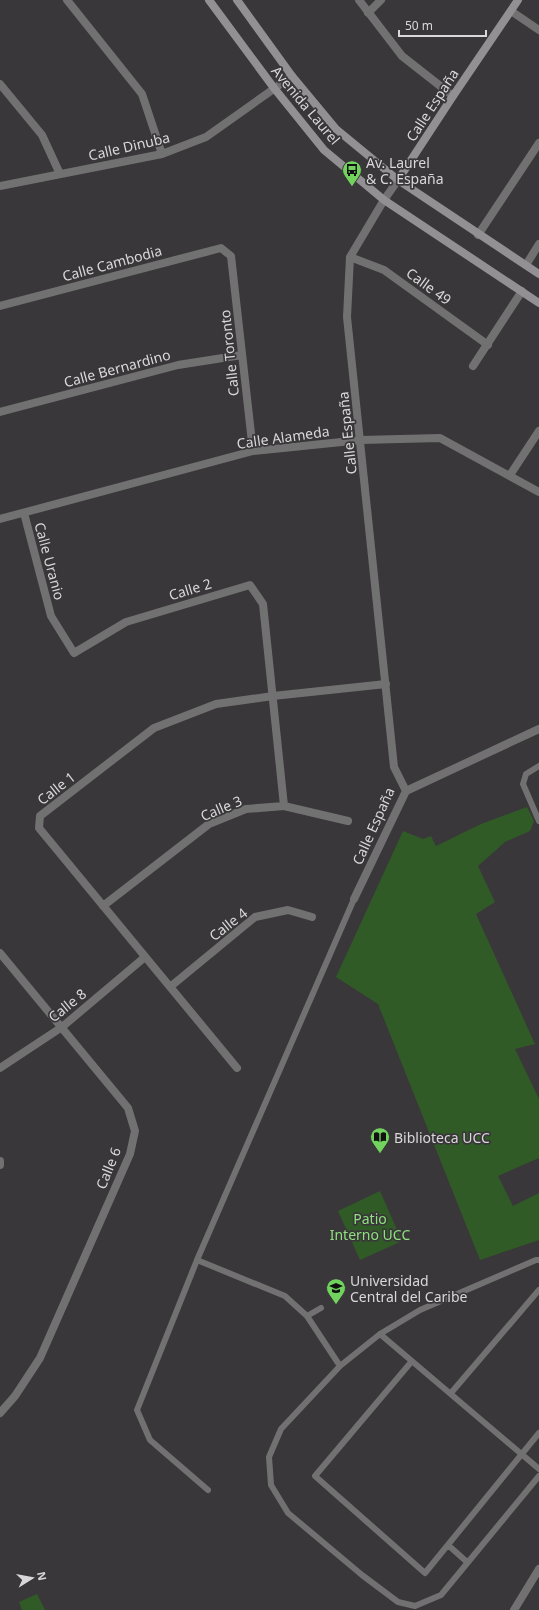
<svg xmlns="http://www.w3.org/2000/svg" width="539" height="1610" font-family="'Noto Sans',sans-serif">
<style>
.green{fill:#305b27}
.lines{fill:none;stroke-linecap:round;stroke-linejoin:round}
.lane{stroke:#727171;stroke-width:6}
.street{stroke:#727171;stroke-width:8}
.secondary{stroke:#929092;stroke-width:8}
.labels{text-anchor:middle;dominant-baseline:central;stroke-width:3.5;stroke-linejoin:round;paint-order:stroke}
.street-label{font-size:14px;fill:#d9d8d9;stroke:#393739}
.poi-label{font-size:14px;fill:#d9d8d9;stroke:#393739;text-anchor:start}
.park-label{font-size:14px;fill:#8fe17f;stroke:#393739}
</style>
<rect width="100%" height="100%" fill="#393739"/>
<path class="green" d="M527 807 534 821 530 831 505 842 478 866 495 902 476 914 535 1044 515 1049 539 1099V1158L498 1176 513 1206 539 1193V1240L480 1260 378 1004 336 977 403 831 423 839 431 836 436 846 481 824Z
M380 1191 402 1241 360 1260 338 1211Z
M37 1594 45 1610H22L19 1602Z"/>
<g class="lines">
<path class="lane" d="M539 766 526 774 523 784 539 821
M197 1260 285 1296 307 1316 340 1366
M539 1260H536L420 1310 380 1334 340 1366 281 1429 269 1457 271 1485 288 1513 362 1575 398 1602 415 1606 441 1595 539 1476
M307 1316 321 1308
M380 1334 539 1469
M412 1361 315 1476 425 1573 539 1433
M451 1393 539 1290
M208 1490 150 1440 137 1410 197 1260 354 899
M448 1545 467 1562"/>
<path class="street" d="M67 0 142 94 162 154
M359 0 402 56 453 96
M511 11 539 30
M368 13 381 0
M0 84 42 135 60 174
M0 186 162 154 206 137 292 76
M478 235 539 143
M350 257 384 270 488 345
M526 265 539 244
M0 306 221 248 231 256 253 451
M473 366 522 291
M0 412 178 365 242 355
M510 475 539 431
M24 513 51 616 74 653 126 622 250 585 263 604 284 806
M0 519 253 451 361 440 440 438 539 492
M406 791 539 729
M354 899 406 791 394 767 347 317 350 257 384 200 398 180
M103 906 209 824 246 809 284 806 348 821
M0 953 128 1108 135 1131 130 1154 40 1358 15 1396 0 1413
M170 987 255 917 288 910 312 917
M0 1068 62 1027 145 957
M237 1068 39 828 40 816 154 728 216 704 273 696 386 684
M0 1161V1165
M514 1610 539 1569"/>
<path class="secondary" d="M209 0 274 88 324 150 384 200 539 303
M237 0 292 76 336 129 398 180 539 274
M398 180 453 96 518 0"/>
</g>
<defs>
<g id="bus-pin" transform="scale(1)"><path d="M0 17L-7.5 6A9.5 9.5 0 1 1 7.5 6Z" fill="#71d25e" stroke="#393739"/><path d="M-5-6H5V4H4V6H2V4H-2V6H-4V4H-5ZM-3.5-4V0h7V-4ZM-3.5 1.2v1.5H-2V1.2ZM2 1.2v1.5H3.5V1.2Z" fill="#111"/></g>
<g id="library-pin" transform="scale(1)"><path d="M0 17L-7.5 6A9.5 9.5 0 1 1 7.5 6Z" fill="#71d25e" stroke="#393739"/><path d="M-6-4Q-3-5.5-.7-3.5V5Q-3 3-6 4ZM6-4Q3-5.5 .7-3.5V5Q3 3 6 4Z" fill="#111"/></g>
<g id="university-pin" transform="scale(1)"><path d="M0 17L-7.5 6A9.5 9.5 0 1 1 7.5 6Z" fill="#71d25e" stroke="#393739"/><path d="M0-5L7-2L0 1L-7-2ZM-4 1L0 2.5L4 1V4Q0 6-4 4Z" fill="#111"/></g>
</defs>
<g fill-rule="evenodd">
<use href="#bus-pin" x="352" y="170"/>
<use href="#library-pin" x="380" y="1137"/>
<use href="#university-pin" x="336" y="1288"/>
</g>
<g class="labels">
<g class="street-label">
<text transform="translate(306 105) rotate(50)">Avenida Laurel</text>
<text transform="translate(432 105) rotate(-57)">Calle España</text>
<text transform="translate(129 146) rotate(-13)">Calle Dinuba</text>
<text transform="translate(112 263) rotate(-15)">Calle Cambodia</text>
<text transform="translate(429 286) rotate(36)">Calle 49</text>
<text transform="translate(229 353) rotate(-96)">Calle Toronto</text>
<text transform="translate(117 368) rotate(-15)">Calle Bernardino</text>
<text transform="translate(347 433) rotate(-96)">Calle España</text>
<text transform="translate(283 437) rotate(-8)">Calle Alameda</text>
<text transform="translate(50 561) rotate(75)">Calle Uranio</text>
<text transform="translate(190 589) rotate(-17)">Calle 2</text>
<text transform="translate(56 788) rotate(-38)">Calle 1</text>
<text transform="translate(221 808) rotate(-23)">Calle 3</text>
<text transform="translate(373 826) rotate(-66)">Calle España</text>
<text transform="translate(228 924) rotate(-38)">Calle 4</text>
<text transform="translate(67 1005) rotate(-39)">Calle 8</text>
<text transform="translate(108 1168) rotate(-68)">Calle 6</text>
</g>
<g class="poi-label">
<text x="366" y="162">Av. Laurel<tspan x="366" dy="16">&amp; C. España</tspan></text>
<text x="394" y="1137">Biblioteca UCC</text>
<text x="350" y="1280">Universidad<tspan x="350" dy="16">Central del Caribe</tspan></text>
</g>
<g class="park-label">
<text x="370" y="1218">Patio<tspan x="370" dy="16">Interno UCC</tspan></text>
</g>
</g>
<g transform="translate(32 1578) rotate(79)" stroke="#393739" stroke-width="3" paint-order="stroke">
<path d="M0-3L7 15L0 10L-7 15Z" fill="#d9d8d9"/>
<text y="-6" font-size="11" font-weight="bold" text-anchor="middle" fill="#d9d8d9">N</text>
</g>
<path d="M399 30v6h87v-6" fill="none" stroke="#d9d8d9" stroke-width="2"/>
<text x="405" y="30" font-size="12" fill="#d9d8d9" stroke="#393739" stroke-width="3" paint-order="stroke">50 m</text>
</svg>
